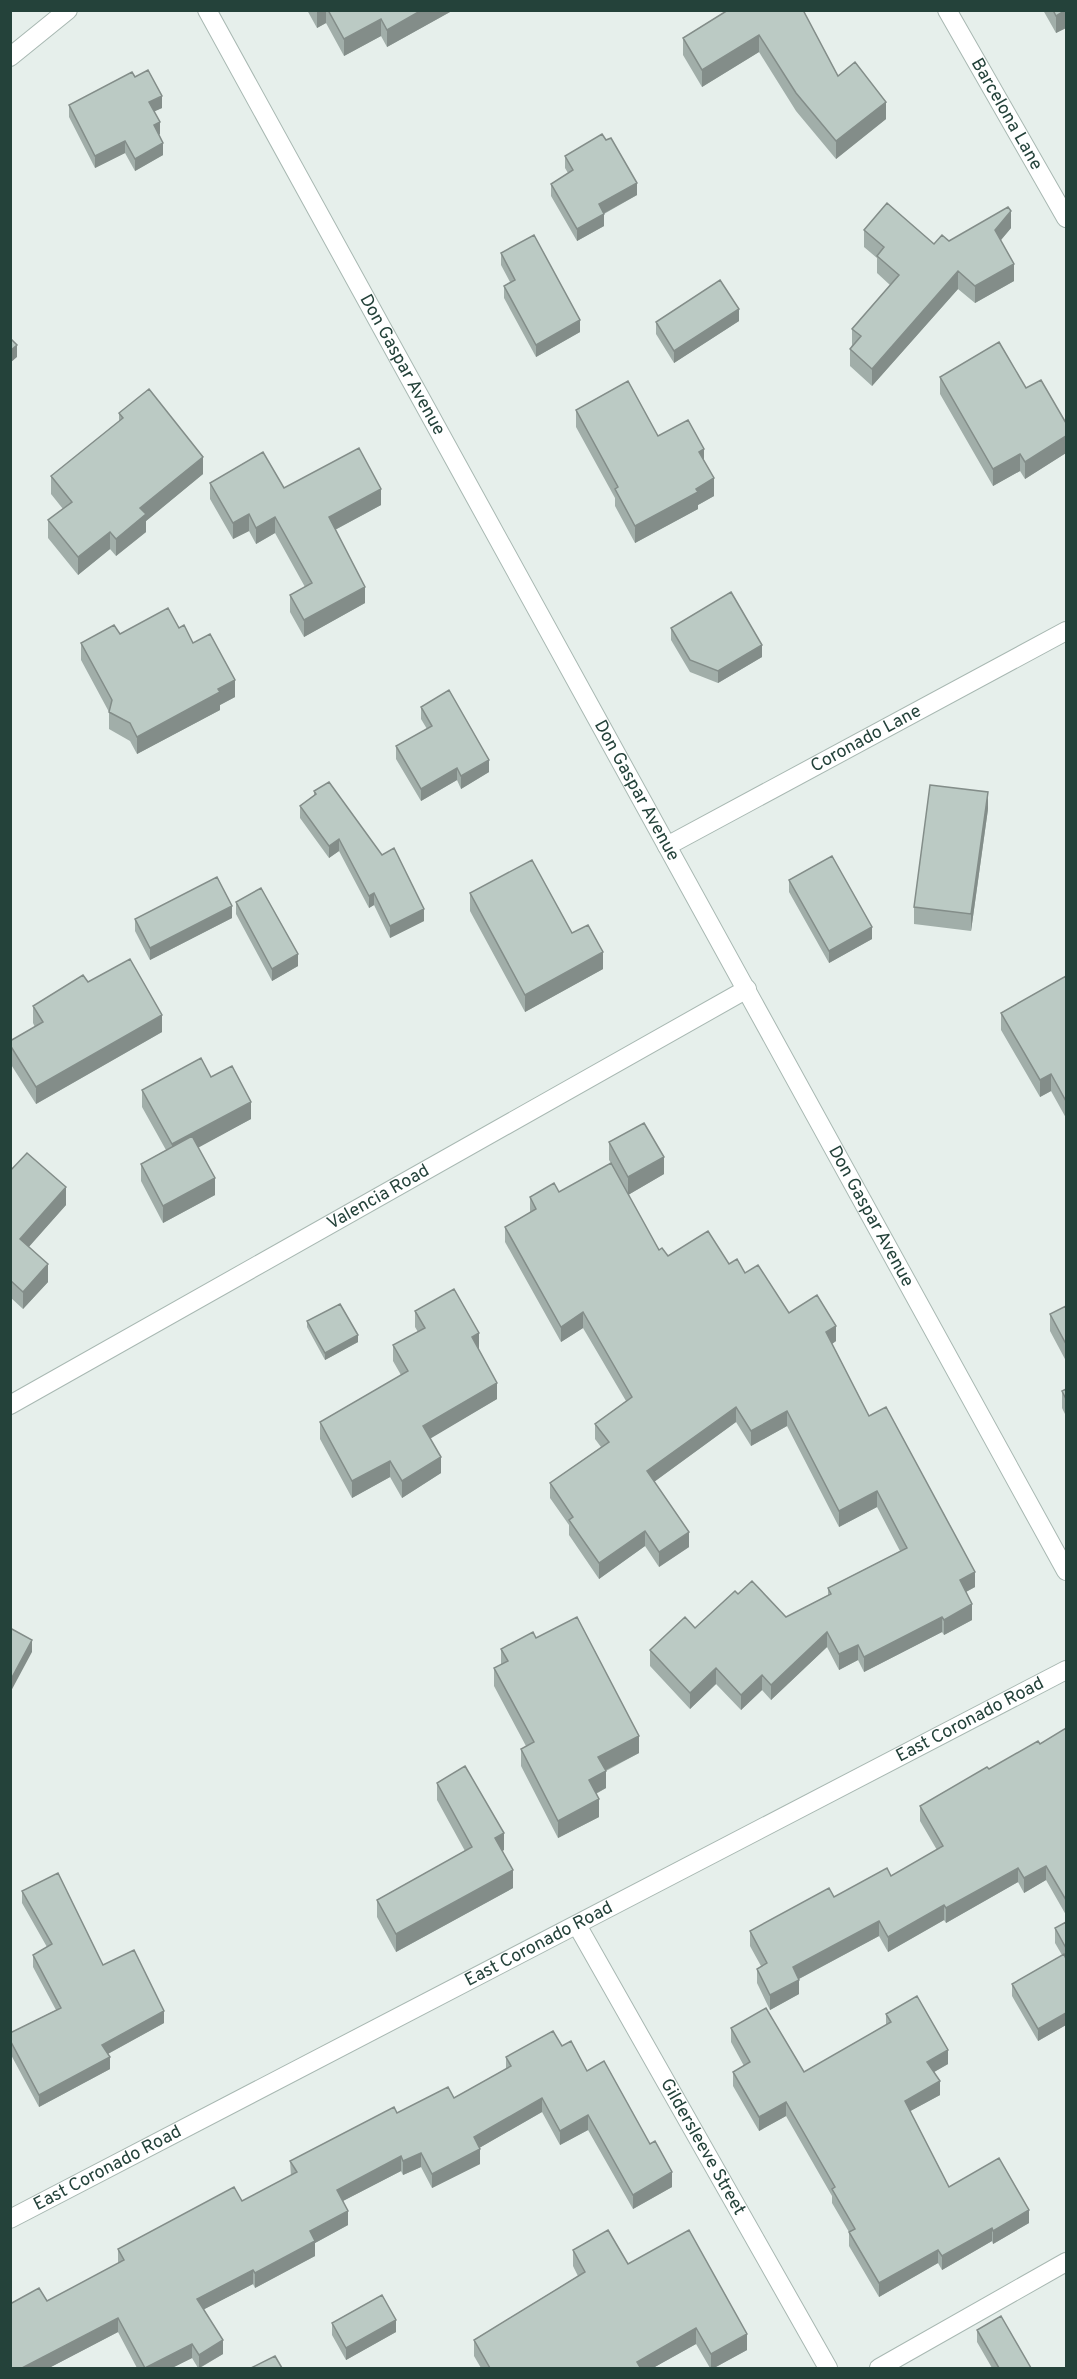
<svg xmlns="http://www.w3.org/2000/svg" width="1077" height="2379" font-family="Overpass,sans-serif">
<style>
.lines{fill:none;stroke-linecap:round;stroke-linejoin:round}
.minor-casing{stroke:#a8b8b2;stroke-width:20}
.tertiary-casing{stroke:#a8b8b2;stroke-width:20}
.minor{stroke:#fff;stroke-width:18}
.tertiary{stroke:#fff;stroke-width:18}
.wall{fill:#a1aea9}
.shaded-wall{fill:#838d89}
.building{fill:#bbcac4;stroke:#838d89;stroke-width:1.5}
.labels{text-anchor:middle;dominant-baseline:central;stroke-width:4.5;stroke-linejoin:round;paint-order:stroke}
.street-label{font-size:18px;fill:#24423a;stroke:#f7fbf9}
</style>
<rect width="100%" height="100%" fill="#e6efeb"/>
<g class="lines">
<g class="minor-casing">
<g id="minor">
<path id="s1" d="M947 10 1066 218"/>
<path d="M10 57 68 10"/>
<path id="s2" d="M667 846 1066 631"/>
<path id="s3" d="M10 1405 747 989"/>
<path id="s4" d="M577 1925 828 2368"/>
<path id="s5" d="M10 2219 1066 1670"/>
<path d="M879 2368 1066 2262"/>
</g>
</g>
<g class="tertiary-casing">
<g id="tertiary">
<path id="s6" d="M207 10 1066 1571"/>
</g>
</g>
<use href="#minor" class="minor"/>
<use href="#tertiary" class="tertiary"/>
</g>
<path class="wall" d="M307 10H450V12L387 47 381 36 344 56 326 23 317 28Z
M728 10 838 76 886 119 836 159 796 111 759 52 702 87 683 55V38Z
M1043 10H1066V28L1056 33Z
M135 77 162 108 154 111 160 134 159 135 163 155 135 171 125 153 95 168 69 117V105Z
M565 156 637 195 604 214V226L577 241 551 196V184L568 173 565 168Z
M1011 228 1001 240 1014 281 975 303 958 289 872 386 850 366V349L852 345V329L890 285 877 273V258L864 247V230L934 244Z
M501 253 580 332 536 357 504 298V286L510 282 501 265Z
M739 321 674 363 656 334V322Z
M940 377 1066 423V453L1025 479 1020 471 993 486 940 394Z
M576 410 658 436 704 460 714 496 698 505V509L635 543 615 506V498L576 427Z
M119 413 203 474 146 521V532L116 556 110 549 78 575 48 538V520L63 509 51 494V476L119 422Z
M210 483 284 488 381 505 335 530 365 603 304 637 290 612V595L305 587 275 533 256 544 249 531 233 539 210 499Z
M179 628 193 643 235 697 220 705V710L137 754 130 741 109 729V712L81 660V643L120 634Z
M671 628 762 657 718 683 690 672 671 640Z
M421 707 489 772 461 789 457 780 421 801 396 759V746L427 729 421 719Z
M314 791 424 921 390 938 374 905 369 908 339 851 329 858 300 818V806L314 796Z
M988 809 971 931 914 924V907Z
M789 880 872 939 829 963 789 892Z
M470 893 572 933 603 969 525 1012 470 911Z
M236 902 298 966 272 981 236 914Z
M232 918 150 960 135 931V919Z
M1066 976V1118L1051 1091 1040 1097 1001 1030V1013Z
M88 982 162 1032 36 1104 10 1063V1041L35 1027 33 1023V1006Z
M211 1077 251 1119 198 1147 215 1195 163 1223 141 1181V1164L166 1150 142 1107V1090Z
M609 1142 664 1174 628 1195 659 1250 668 1256 729 1264 745 1273 789 1313 836 1341 832 1344 869 1416 975 1587 966 1592 972 1620 944 1635 942 1632 864 1672 858 1660 839 1670 827 1647 771 1700 762 1690 741 1710 716 1684 690 1709 650 1666V1650L695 1628 738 1594 786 1617 828 1595V1588L900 1551 877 1507 839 1527 787 1426 751 1446 736 1422 654 1482 689 1547 659 1567 645 1546 599 1579 569 1535V1525L550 1498V1483L601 1447 595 1439V1424L626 1401 583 1328 561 1342 505 1242V1227L530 1213V1197L559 1192 611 1163 609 1160Z
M10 1171 66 1205 28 1247 48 1282 23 1309 10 1297Z
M1066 1306V1361L1050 1331V1314Z
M415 1311 479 1350 497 1399 430 1438 441 1473 402 1498 390 1477 352 1498 320 1439V1422L401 1375 393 1361V1345L418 1332 415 1327Z
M307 1321 358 1342 325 1360 307 1327Z
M1066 1389V1416L1062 1408V1391Z
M536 1638 639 1753 606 1771V1788L596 1794 599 1817 558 1838 521 1766V1749L526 1746 494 1686V1668L501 1665V1649Z
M1066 1728V1915L1046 1880 1024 1893 1018 1882 946 1923 944 1920 888 1952 879 1936 799 1979V1994L770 2010 757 1983V1969L761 1966 750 1946V1931L891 1876 937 1850 920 1821V1806L989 1769 1040 1744Z
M437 1783 504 1850 502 1851 513 1888 396 1952 377 1917V1900L465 1851 437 1800Z
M22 1891 164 2023 108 2054 110 2069 39 2107 10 2053V2033L56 2010 33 1967V1955L47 1947 22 1903Z
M1066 1922V2025L1038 2041 1012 1996V1984L1062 1955 1055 1943V1928Z
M886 2014 948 2064 934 2072 940 2095 910 2111 949 2187 1029 2223 993 2244 992 2241 942 2270 938 2263 879 2297 849 2246V2232L832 2203V2196L786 2116 759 2131 733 2086V2072L744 2066 731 2042V2028L804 2072 886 2025Z
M562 2046 587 2071 672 2187 633 2209 588 2130 560 2145 542 2112 479 2148 480 2164 432 2188 421 2167 403 2175 401 2171 343 2201 348 2225 315 2243V2256L255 2288 253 2284 204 2309 223 2354 200 2368H198L192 2358 172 2368H137L118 2332 49 2368H10L118 2263V2249L242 2201 291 2176 290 2161 397 2113 454 2098 506 2069V2057Z
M573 2250 628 2264 747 2350 714 2368H710L696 2344 653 2368H481L474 2356V2340L578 2276 573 2266Z
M332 2323 396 2332 346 2360 332 2335Z
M977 2330 1031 2368H992L977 2342Z"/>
<path class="shaded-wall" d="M326 10V23L317 28V11Z
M422 10H450V12L387 47V30Z
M1066 10V28L1056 33V16Z
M381 19V36L344 56V39Z
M759 35V52L702 87V70Z
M162 96V108L149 114V102Z
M886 102V119L836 159V141Z
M160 122V134L154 137V125Z
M125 141V153L95 168V156Z
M163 143V155L135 171V159Z
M637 183V195L599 216V204Z
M1011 211V228L995 247V230Z
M604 214V226L577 241V229Z
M1014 264V281L975 303V286Z
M958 271V289L872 386V369Z
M739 309V321L674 363V351Z
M580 320V332L536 357V345Z
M17 345V357L10 363V351Z
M1066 436V453L1025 479V462Z
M704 449V467L699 452Z
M1020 454V471L993 486V469Z
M203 457V474L146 521V532L116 556V539L140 508Z
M714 478V496L698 505V509L635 543V526Z
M381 489V505L329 533V517Z
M249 514V531L233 539V523Z
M275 517V533L256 544V528Z
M110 532V549L78 575V557Z
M365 587V603L304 637V620Z
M762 645V657L718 683V671Z
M235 680V697L220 705V710L137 754V737L218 689Z
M489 760V772L461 789V776Z
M457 768V780L421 801V789Z
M988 792V809L971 931V914Z
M339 839V851L329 858V846Z
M374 893V905L369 908V896Z
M232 906V918L150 960V948Z
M424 909V921L390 938V926Z
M872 927V939L829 963V951Z
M603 952V969L525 1012V995Z
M298 954V966L272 981V969Z
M162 1015V1032L36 1104V1087Z
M1051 1074V1091L1040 1097V1080Z
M251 1102V1119L172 1162V1144Z
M664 1157V1174L628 1195V1177Z
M215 1178V1195L163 1223V1206Z
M66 1187V1205L20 1257V1239Z
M48 1264V1282L23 1309V1292Z
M583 1312V1328L561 1342V1327Z
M836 1326V1341L826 1348V1332Z
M479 1333V1350L472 1337Z
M358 1335V1342L325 1360V1353Z
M497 1383V1399L423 1443V1426Z
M736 1407V1422L647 1487V1471Z
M787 1411V1426L751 1446V1431Z
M441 1457V1473L402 1498V1481Z
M390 1461V1477L352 1498V1481Z
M877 1491V1507L839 1527V1511Z
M645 1531V1546L599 1579V1563Z
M689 1532V1547L659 1567V1552Z
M975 1572V1587L960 1595V1580Z
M972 1604V1620L944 1635V1620Z
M942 1617V1632L864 1672V1657Z
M827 1632V1647L771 1700V1685Z
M32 1640V1652L10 1693V1681Z
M858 1645V1660L839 1670V1654Z
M716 1668V1684L690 1709V1693Z
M762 1675V1690L741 1710V1695Z
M639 1736V1753L598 1774V1757Z
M606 1771V1788L589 1797V1780Z
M599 1799V1817L558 1838V1821Z
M504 1833V1850L495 1855V1838Z
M1046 1866V1880L1024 1893V1878Z
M1018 1868V1882L946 1923V1908Z
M513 1870V1888L396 1952V1934Z
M944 1905V1920L888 1952V1937Z
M879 1921V1936L793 1982V1967Z
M799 1980V1994L770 2010V1995Z
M164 2011V2023L102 2057V2045Z
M1066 2013V2025L1038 2041V2029Z
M948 2050V2064L927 2076V2062Z
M110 2057V2069L39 2107V2095Z
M940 2081V2095L905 2114V2101Z
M542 2098V2112L474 2151V2137Z
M786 2102V2116L759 2131V2117Z
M588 2115V2130L560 2145V2131Z
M480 2149V2164L432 2188V2174Z
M421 2153V2167L403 2175V2161Z
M401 2156V2171L337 2204V2190Z
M672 2172V2187L633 2209V2195Z
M1029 2210V2223L993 2244V2231Z
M348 2211V2225L315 2243V2256L255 2288V2273L310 2231Z
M992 2228V2241L942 2270V2256Z
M938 2250V2263L879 2297V2283Z
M253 2270V2284L197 2313V2299Z
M118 2318V2332L49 2368H22Z
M396 2320V2332L346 2360V2348Z
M696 2328V2344L653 2368H637V2362Z
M747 2334V2350L714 2368H711V2354Z
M223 2340V2354L199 2368V2355Z
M192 2344V2358L172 2368H145Z"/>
<path class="building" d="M328 10H422L387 30 381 19 344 39Z
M728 10H803L838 76 855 62 886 102 836 141 796 93 759 35 702 70 683 38Z
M1053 10H1066L1056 16Z
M148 70 162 96 149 102 160 122 154 125 163 143 135 159 125 141 95 156 69 105 132 72 135 77Z
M602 134 606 140 611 138 637 183 599 204 604 214 577 229 551 184 573 170 565 156Z
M887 203 934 244 942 235 949 241 1008 207 1011 211 995 230 1014 264 975 286 958 271 872 369 850 349 861 336 852 329 899 275 877 256 884 247 864 230Z
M534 235 580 320 536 345 504 286 515 280 501 253Z
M720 280 739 309 674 351 656 322Z
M10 338 17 345 10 351Z
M999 342 1026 388 1041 380 1066 423V436L1025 462 1020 454 993 469 940 377Z
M628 381 658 436 688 420 704 449 699 452 714 478 696 489 698 492 635 526 615 489 618 487 576 410Z
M149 389 203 457 140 508 146 514 116 539 110 532 78 557 48 520 72 502 51 476 123 418 119 413Z
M359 448 381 489 329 517 365 587 304 620 290 595 312 583 275 517 256 528 249 514 233 523 210 483 263 452 284 488Z
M731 592 762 645 718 671 690 660 671 628Z
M168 608 179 628 184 625 193 643 210 634 235 680 218 689 220 692 137 737 130 723 109 712 112 700 81 643 114 625 120 634Z
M449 690 489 760 461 776 457 768 421 789 396 746 432 726 421 707Z
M329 782 382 855 394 848 424 909 390 926 374 893 369 896 339 839 329 846 300 806 316 794 314 791Z
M930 785 988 792 971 914 914 907Z
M832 856 872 927 829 951 789 880Z
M532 860 572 933 588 925 603 952 525 995 470 893Z
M217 877 232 906 150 948 135 919Z
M261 888 298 954 272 969 236 902Z
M130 959 162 1015 36 1087 10 1045V1041L43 1022 33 1006 83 975 88 982Z
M1066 976V1101L1051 1074 1040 1080 1001 1013Z
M201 1058 211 1077 232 1066 251 1102 172 1144 142 1090Z
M644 1123 664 1157 628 1177 609 1142Z
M192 1136 215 1178 163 1206 141 1164Z
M27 1153 66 1187 20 1239 48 1264 23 1292 10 1280V1171Z
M611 1163 659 1250 662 1248 668 1256 708 1231 729 1264 737 1259 745 1273 758 1265 789 1313 817 1295 836 1326 826 1332 869 1416 886 1407 975 1572 960 1580 972 1604 944 1620 942 1617 864 1657 858 1645 839 1654 827 1632 771 1685 762 1675 741 1695 716 1668 690 1693 650 1650 685 1617 695 1628 735 1591 738 1594 752 1581 786 1617 831 1594 828 1588 907 1548 877 1491 839 1511 787 1411 751 1431 736 1407 647 1471 689 1532 659 1552 645 1531 599 1563 569 1520 573 1517 550 1483 609 1442 595 1424 632 1397 583 1312 561 1327 505 1227 536 1209 530 1197 554 1183 559 1192Z
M454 1289 479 1333 472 1337 497 1383 423 1426 441 1457 402 1481 390 1461 352 1481 320 1422 408 1371 393 1345 425 1328 415 1311Z
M340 1304 358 1335 325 1353 307 1321Z
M1066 1306V1344L1050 1314Z
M1066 1389V1399L1062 1391Z
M577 1617 639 1736 598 1757 606 1771 589 1780 599 1799 558 1821 521 1749 534 1742 494 1668 508 1661 501 1649 533 1632 536 1638Z
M10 1628 32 1640 10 1681Z
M1066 1728V1900L1046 1866 1024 1878 1018 1868 946 1908 944 1905 888 1937 879 1921 793 1967 799 1980 770 1995 757 1969 767 1963 750 1931 829 1888 834 1897 887 1868 891 1876 943 1846 920 1806 987 1767 989 1769 1038 1741 1040 1744Z
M465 1766 504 1833 495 1838 513 1870 396 1934 377 1900 472 1847 437 1783Z
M58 1873 103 1965 134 1950 164 2011 102 2045 110 2057 39 2095 10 2040V2033L61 2008 33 1955 52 1944 22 1891Z
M1066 1922V1948L1055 1928Z
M1064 1954 1066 1959V2013L1038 2029 1012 1984Z
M917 1996 948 2050 927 2062 940 2081 905 2101 949 2187 999 2158 1029 2210 993 2231 992 2228 942 2256 938 2250 879 2283 849 2232 855 2229 832 2189 835 2187 786 2102 759 2117 733 2072 750 2062 731 2028 766 2008 804 2072 891 2022 886 2014Z
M553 2031 562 2046 571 2041 587 2071 604 2061 650 2144 655 2141 672 2172 633 2195 588 2115 560 2131 542 2098 474 2137 480 2149 432 2174 421 2153 403 2161 401 2156 337 2190 348 2211 310 2231 315 2241 255 2273 253 2270 197 2299 223 2340 199 2355 192 2344 145 2368 118 2318 22 2368H10V2304L39 2288 47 2301 124 2260 118 2249 234 2187 242 2201 297 2172 290 2161 394 2107 397 2113 448 2087 454 2098 511 2066 506 2057Z
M608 2230 628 2264 689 2230 747 2334 711 2354 696 2328 637 2362 640 2367 638 2368H490L474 2340 585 2272 573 2250Z
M382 2295 396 2320 346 2348 332 2323Z
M1001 2316 1031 2368H999L977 2330Z
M275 2356 282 2368H251Z"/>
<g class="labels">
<g class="street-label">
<text stroke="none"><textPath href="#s1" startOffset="120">Barcelona Lane</textPath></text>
<text stroke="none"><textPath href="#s6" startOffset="405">Don Gaspar Avenue</textPath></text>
<text stroke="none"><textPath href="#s2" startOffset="226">Coronado Lane</textPath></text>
<text stroke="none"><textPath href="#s6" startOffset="891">Don Gaspar Avenue</textPath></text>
<text stroke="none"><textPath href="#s3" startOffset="423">Valencia Road</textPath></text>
<text stroke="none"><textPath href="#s6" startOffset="1377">Don Gaspar Avenue</textPath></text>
<text stroke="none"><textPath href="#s5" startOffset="1082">East Coronado Road</textPath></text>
<text stroke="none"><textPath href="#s5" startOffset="596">East Coronado Road</textPath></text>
<text stroke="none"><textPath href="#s4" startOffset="255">Gildersleeve Street</textPath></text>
<text stroke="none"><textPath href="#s5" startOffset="110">East Coronado Road</textPath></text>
</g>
</g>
<rect width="1077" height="2379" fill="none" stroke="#24423a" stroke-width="24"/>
</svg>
